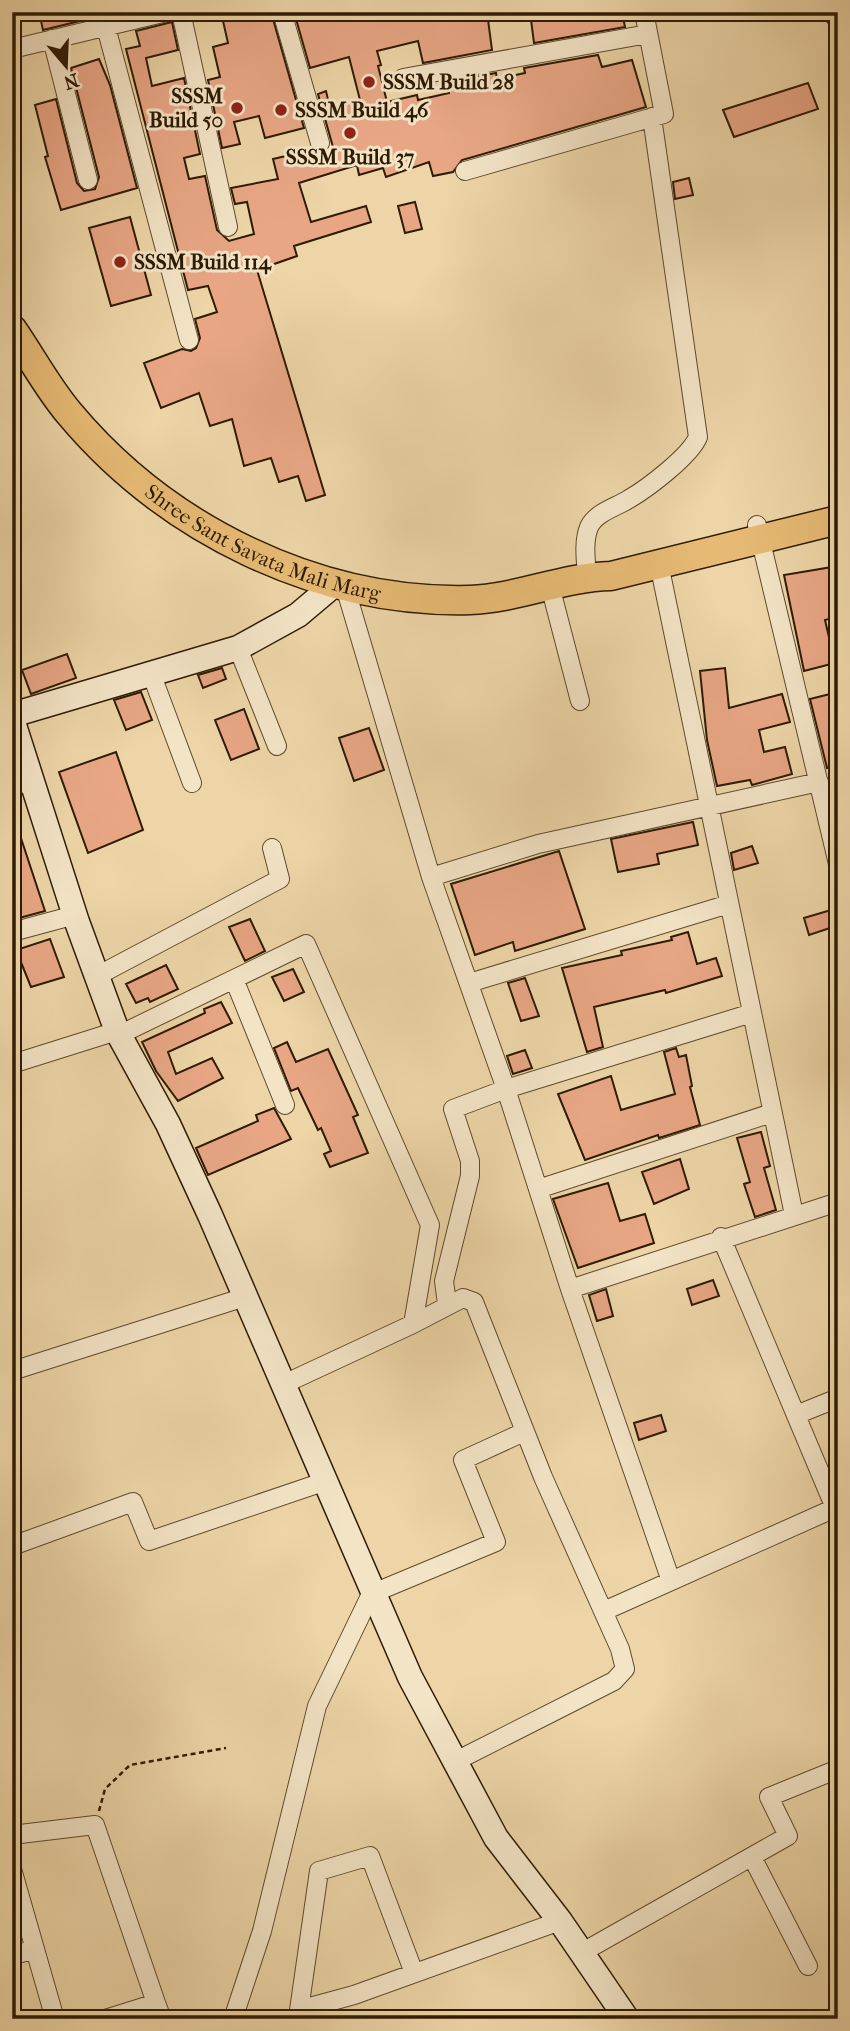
<svg xmlns="http://www.w3.org/2000/svg" width="850" height="2031" font-family="'IM FELL French Canon',serif">
<style>
.building{fill:#e8a685;stroke:#2e1b03;stroke-width:2}
.lines{fill:none;stroke-linecap:round;stroke-linejoin:round}
.street-casing{stroke:#5e4a2c;stroke-width:20}
.secondary-casing{stroke:#2e1b03;stroke-width:27}
.primary-casing{stroke:#2e1b03;stroke-width:31}
.path{stroke:#2e1b03;stroke-width:2.5;stroke-dasharray:5 3.5;stroke-linecap:butt}
.street{stroke:#f3e4c6;stroke-width:18}
.secondary{stroke:#f3e4c6;stroke-width:24}
.primary{stroke:#e6ba74;stroke-width:28}
.poi-dot{fill:#8f2418;stroke:#f3e4c6;stroke-width:2.5}
.labels{text-anchor:middle;dominant-baseline:central;stroke-width:6;stroke-linejoin:round;paint-order:stroke}
.poi-label{font-size:21px;font-weight:bold;fill:#2e1b03;stroke:#f3e4c6;text-anchor:start}
.street-label{font-size:21px;fill:#2e1b03;stroke:#f3e4c6}
</style>
<rect width="100%" height="100%" fill="#edd5a7"/>
<filter id="stains"><feTurbulence type="fractalNoise" baseFrequency=".00286" numOctaves="4"/><feColorMatrix values="0 0 0 0 .2 0 0 0 0 .09 0 0 0 0 .02 0 0 0 .5 -.17"/></filter>
<radialGradient id="worn" r=".72"><stop offset=".6" stop-color="#630" stop-opacity="0"/><stop offset="1" stop-color="#630" stop-opacity=".3"/></radialGradient>
<path class="building" d="M39 12H117L43 30Z
M221 12H271L304 128 265 138 259 116 234 122 240 144 222 148 208 80 220 77 213 47 228 43Z
M294 12H365L367 19 390 12H487L492 50 423 63 418 41 377 51 381 65 378 66 387 102 417 95 418 100 449 93 447 82 496 73 497 79 525 73 524 68 598 55 602 67 632 60 646 107 462 160 453 172 433 176 429 162 386 177 383 168 359 175 357 165 299 183 311 222 366 206 371 222 294 246 297 256 257 270 325 495 306 501 298 476 279 482 271 458 244 466 232 419 210 426 199 393 161 408 144 363 182 349 191 351 196 348 200 338 195 319 217 312 208 286 188 290 126 49 140 46 136 31 172 22 178 50 146 58 152 86 184 78 200 154 184 158 189 179 205 176 217 230 229 241 254 234 247 202 235 204 231 188 278 179 273 159 303 152 306 162 335 154 318 94 326 91 330 108 360 100 349 57 310 68Z
M530 12H571L572 17 622 12 625 27 534 43Z
M99 59 110 85 137 188 61 210 45 157 48 156 35 105 56 99 77 183 84 191 95 189 99 177 71 68Z
M808 83 818 109 734 137 723 110Z
M689 178 693 195 675 199 673 182Z
M415 202 422 229 405 233 398 206Z
M130 217 151 295 111 306 89 228Z
M838 566V617L825 620 835 663 804 671 784 575Z
M67 654 76 678 31 694 22 670Z
M222 668 226 679 203 688 198 675Z
M725 668 729 708 782 694 790 722 759 730 764 752 785 747 792 774 752 785 750 780 717 786 707 740 700 671Z
M141 692 152 720 126 730 114 700Z
M838 692V765L827 768 810 699Z
M244 709 259 749 231 760 215 720Z
M369 728 384 770 354 781 339 738Z
M116 752 143 830 88 853 59 772Z
M693 822 698 845 657 854 659 864 618 872 611 839Z
M16 823 45 911 12 920V824Z
M752 846 758 863 734 870 731 853Z
M559 851 585 929 515 951 513 942 475 955 451 884Z
M831 910 836 926 809 935 804 918Z
M250 919 265 951 245 961 229 927Z
M688 932 697 964 716 958 722 976 666 993 665 990 594 1007 603 1047 587 1052 562 968 622 955 621 951 672 940 671 937Z
M50 939 64 977 31 987 16 950Z
M166 965 178 989 150 1002 148 998 136 1003 126 984Z
M293 969 304 992 284 1001 272 977Z
M525 978 539 1016 521 1021 508 983Z
M221 1002 232 1023 168 1052 176 1074 212 1058 223 1078 178 1101 156 1071 142 1042 205 1013 204 1009Z
M287 1042 296 1062 328 1049 358 1115 353 1117 368 1153 330 1167 324 1154 331 1151 321 1128 318 1130 298 1088 291 1091 274 1048Z
M676 1048 679 1057 686 1055 692 1086 690 1087 700 1125 659 1138 658 1135 585 1160 558 1094 611 1076 621 1110 675 1094 664 1052Z
M525 1050 532 1068 513 1074 507 1056Z
M274 1108 291 1139 208 1175 196 1148 258 1121 256 1115Z
M761 1132 770 1166 764 1168 776 1210 755 1217 744 1184 750 1182 737 1138Z
M680 1159 689 1189 654 1204 642 1172Z
M608 1183 620 1221 645 1214 654 1243 578 1268 553 1199Z
M713 1280 719 1296 692 1305 687 1289Z
M606 1289 613 1316 597 1321 589 1295Z
M661 1415 666 1431 639 1440 634 1423Z"/>
<g class="lines">
<g class="street-casing">
<path id="street" d="M181 12 228 227
M282 12 320 143
M106 27 189 340
M52 39 88 180
M12 49 167 12
M403 78 648 34
M465 171 664 114 644 12
M757 525 838 864
M659 564 794 1215
M587 576C586 561 583 542 589 527 596 512 617 507 629 499 648 488 690 456 698 437L652 117
M550 586 580 701
M345 587 431 877 506 1089 570 1289 671 1581
M238 648 277 746
M151 673 192 783
M12 786 31 781
M431 877 538 844 819 782
M12 932 75 915
M97 976 280 879 272 848
M234 979 285 1105
M469 983 729 904
M119 1035 306 944 430 1225 413 1324 463 1298 474 1302 543 1477 620 1649 625 1669 614 1681 456 1761
M12 1064 117 1031
M538 1189 772 1113
M570 1289 838 1202
M447 1304 444 1281 470 1176V1161L453 1109 506 1089 752 1013
M12 1371 245 1297
M284 1384 413 1324
M796 1415 838 1398
M12 1546 133 1502 149 1541 326 1481
M604 1611 835 1508 721 1237
M12 1835 95 1825 156 2003
M752 1857 808 1966
M12 1869 55 2019
M581 1953 788 1836 769 1797 838 1769
M12 1956 34 1949
M414 1973 370 1856 319 1871 299 2010 354 1995 560 1921
M105 2019 156 2003 162 2019
M233 2019 262 1931 317 1706 371 1594 496 1542 463 1460 524 1432"/>
</g>
<g class="secondary-casing">
<path id="secondary" d="M837 12 838 15
M12 715 238 648 298 615 336 583
M12 719 77 922 117 1031 168 1124 210 1215 410 1677 496 1838 560 1921 627 2019"/>
</g>
<g class="primary-casing">
<g id="primary">
<path id="s1" d="M12 329C31 356 47 387 69 413 166 529 317 604 470 600 519 598 563 577 611 576L838 520"/>
</g>
</g>
<path class="path" d="M99 1811 105 1789 130 1765 226 1748"/>
<use href="#street" class="street"/>
<use href="#secondary" class="secondary"/>
<use href="#primary" class="primary"/>
</g>
<g class="poi-dot">
<circle cx="369" cy="82" r="7"/>
<circle cx="237" cy="108" r="7"/>
<circle cx="281" cy="110" r="7"/>
<circle cx="350" cy="133" r="7"/>
<circle cx="120" cy="262" r="7"/>
</g>
<g class="labels">
<g class="poi-label">
<text x="383" y="82">SSSM Build 28</text>
<text x="223" y="96" text-anchor="end">SSSM<tspan x="223" dy="24">Build 50</tspan></text>
<text x="295" y="110">SSSM Build 46</text>
<text x="350" y="157" text-anchor="middle">SSSM Build 37</text>
<text x="134" y="262">SSSM Build 114</text>
</g>
<g class="street-label">
<text stroke="none"><textPath href="#s1" startOffset="340">Shree Sant Savata Mali Marg</textPath></text>
</g>
</g>
<rect width="850" height="2031" fill="none" stroke="#edd5a7" stroke-width="42"/>
<rect x="14" y="14" width="822" height="2003" fill="none" stroke="#2e1b03" stroke-width="3.5"/>
<rect x="21" y="21" width="808" height="1989" fill="none" stroke="#2e1b03" stroke-width="2"/>
<g transform="translate(66 66) rotate(161)" stroke="#f3e4c6" stroke-width="5" paint-order="stroke">
<path d="M0-5L12 26L0 18L-12 26Z" fill="#2e1b03"/>
<text y="-10" font-size="19" font-weight="bold" text-anchor="middle" fill="#2e1b03">N</text>
</g>
<rect width="100%" height="100%" filter="url(#stains)"/>
<rect width="100%" height="100%" fill="url(#worn)"/>
</svg>
